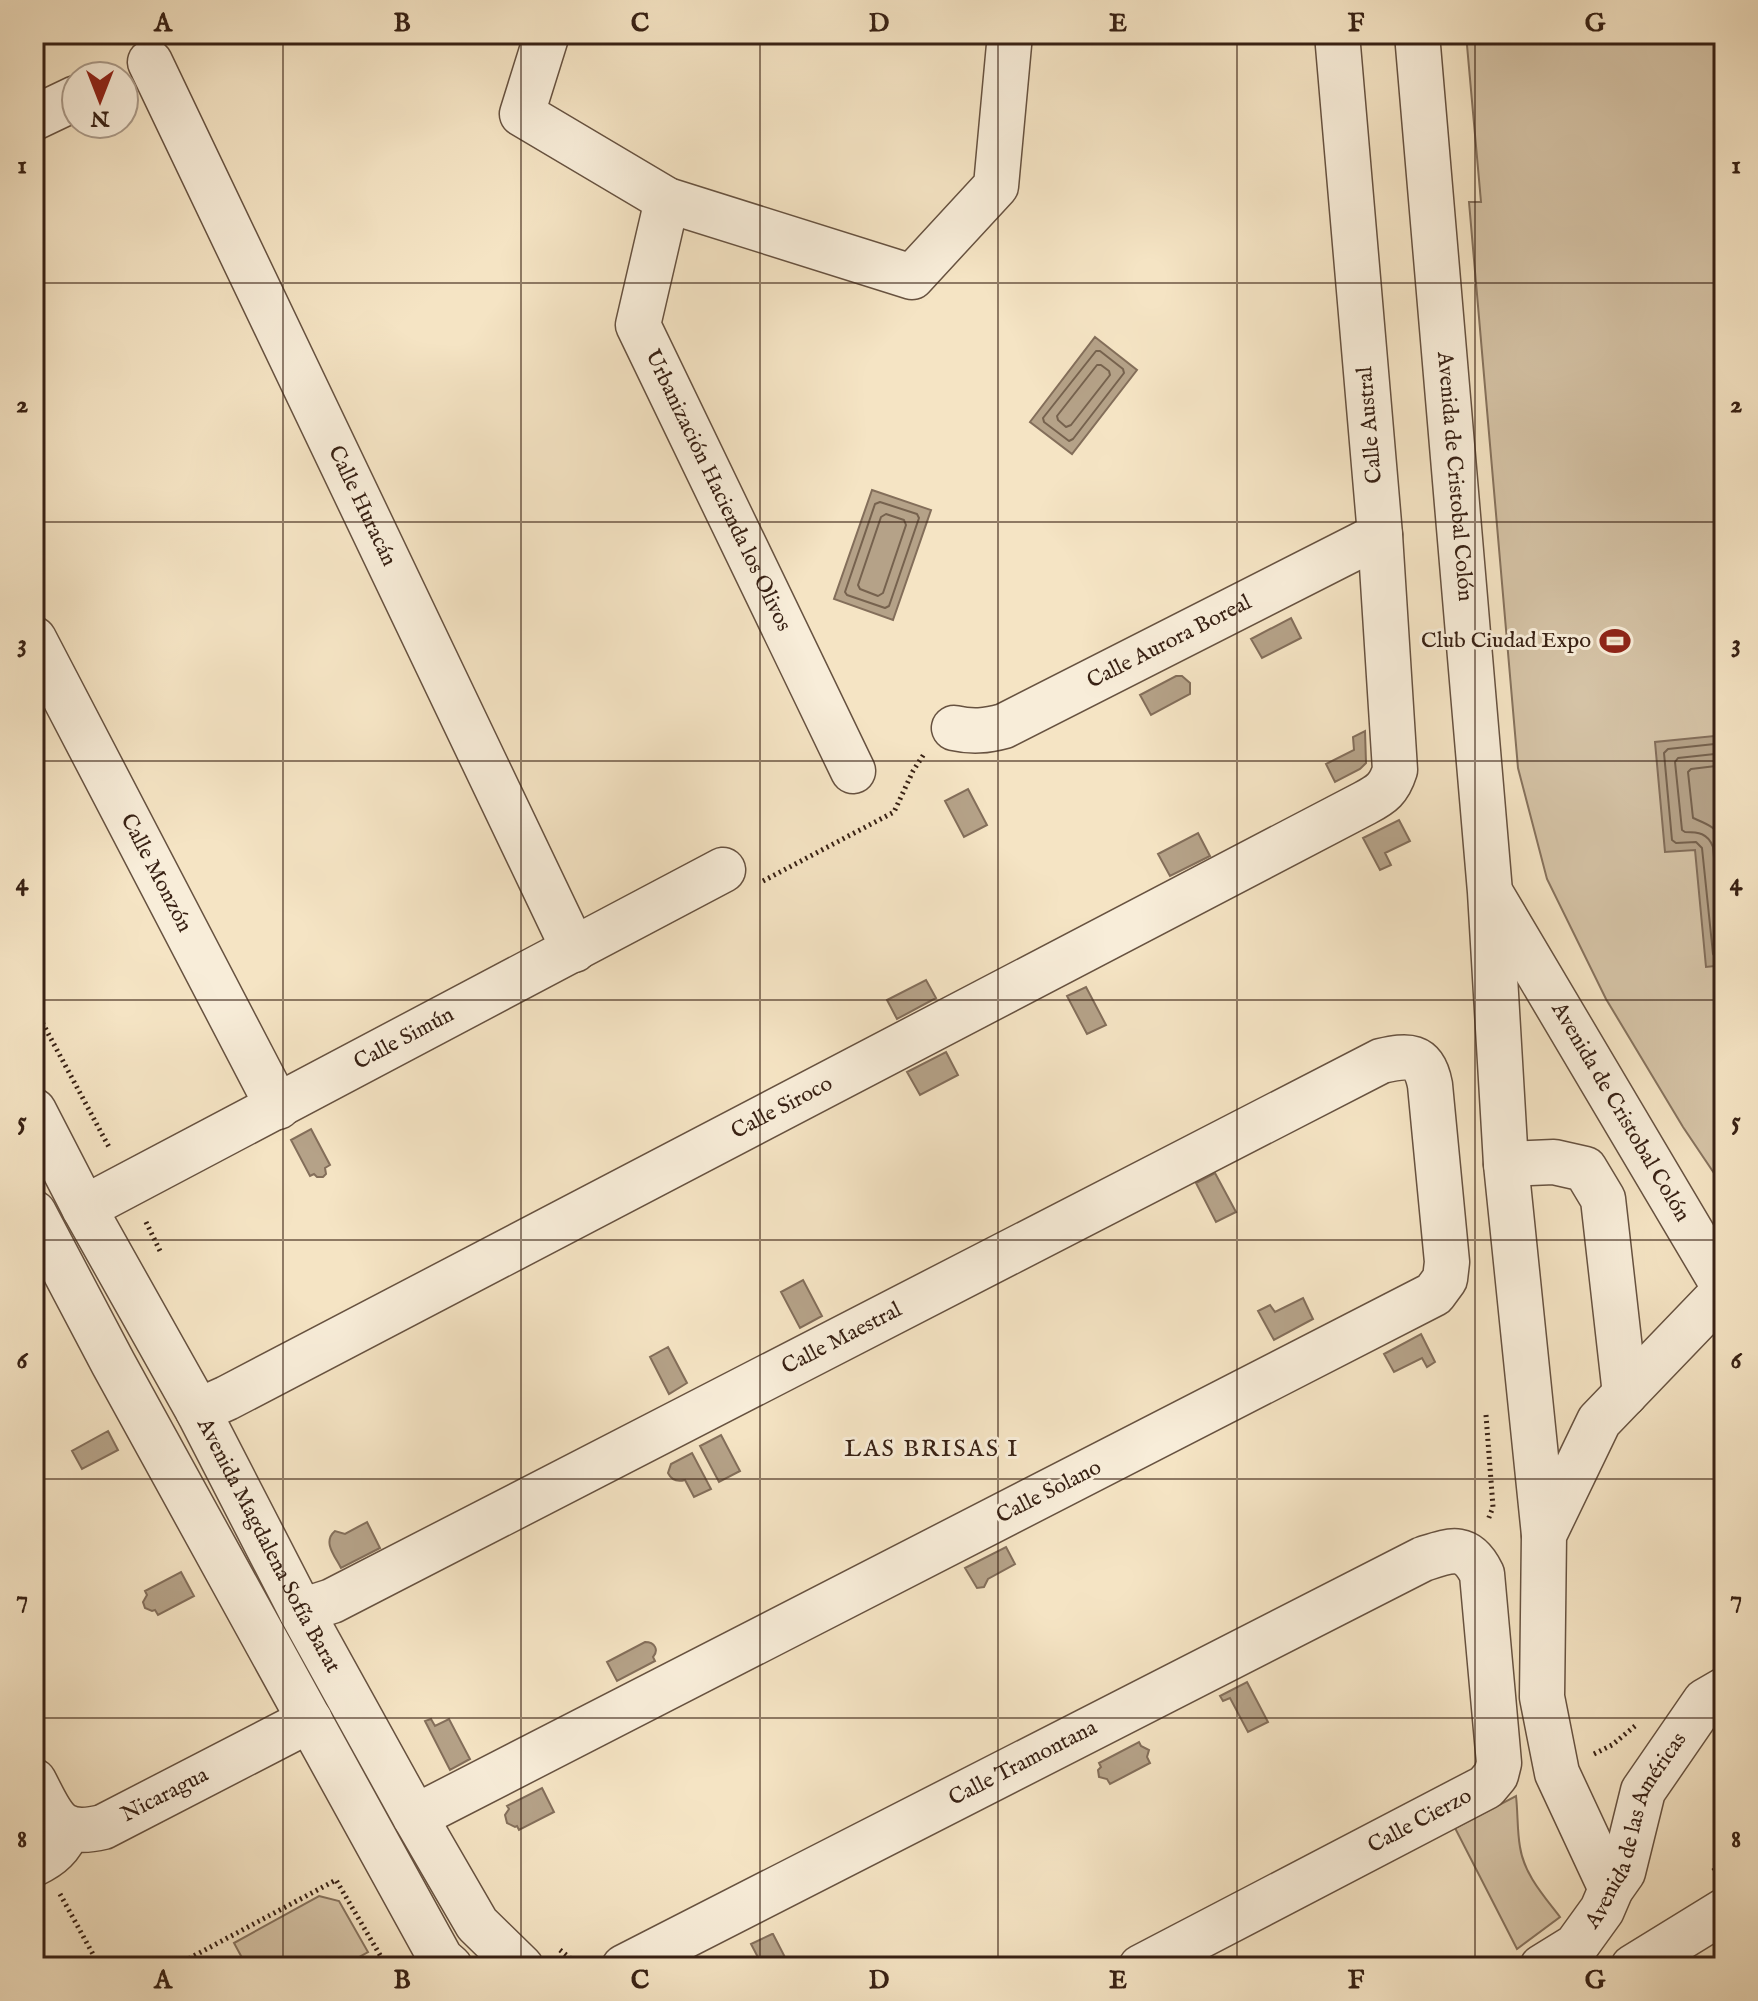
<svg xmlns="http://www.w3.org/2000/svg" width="1758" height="2001" font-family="'IM FELL English',serif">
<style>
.green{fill:#d5c3a6;stroke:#86725d;stroke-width:2}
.water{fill:#b5a288;stroke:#836e5a;stroke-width:2}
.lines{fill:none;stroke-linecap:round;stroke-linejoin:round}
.shore{stroke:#76624e;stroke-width:2}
.minor-casing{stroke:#675240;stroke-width:47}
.path{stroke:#382114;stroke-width:5;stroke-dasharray:2 4;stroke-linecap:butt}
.minor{stroke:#f8edd9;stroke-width:44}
.grid{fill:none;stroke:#382114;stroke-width:2;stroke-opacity:0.55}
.labels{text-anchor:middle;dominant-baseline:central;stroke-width:6;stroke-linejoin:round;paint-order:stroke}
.street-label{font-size:22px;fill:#382114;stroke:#f8edd9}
.poi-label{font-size:22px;fill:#382114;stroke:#f8edd9;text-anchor:end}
.neighbourhood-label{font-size:24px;letter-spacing:2px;fill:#382114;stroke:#f8edd9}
.neatline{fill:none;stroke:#382114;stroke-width:3}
.grid-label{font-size:26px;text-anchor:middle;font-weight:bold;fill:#382114}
</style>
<rect width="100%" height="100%" fill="#f5e4c4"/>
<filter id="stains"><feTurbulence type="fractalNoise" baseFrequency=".0025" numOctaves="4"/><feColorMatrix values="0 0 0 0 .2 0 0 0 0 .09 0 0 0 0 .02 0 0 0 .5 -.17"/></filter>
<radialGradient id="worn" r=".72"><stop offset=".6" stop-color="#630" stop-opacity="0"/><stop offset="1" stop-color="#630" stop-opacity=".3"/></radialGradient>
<path class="green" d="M1466 34H1724V1188L1683 1127 1606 999 1547 879 1518 768 1469 202H1481Z
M1516 1796C1518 1813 1517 1830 1520 1847 1524 1874 1544 1896 1560 1917L1517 1949 1455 1828Z
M319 1896 339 1901 368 1952 341 1967H247L234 1943Z"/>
<path class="water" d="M1095 337 1137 370 1072 454 1030 422Z
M872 490 931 510 893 620 834 599Z
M1291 618 1301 638 1262 658 1251 639Z
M1176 676H1182L1190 683V694L1151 715 1140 695Z
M1365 731 1366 763 1360 769 1335 782 1326 764 1354 750 1353 737Z
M1724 735V965L1706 967 1695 850 1665 852 1655 742Z
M968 789 987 825 964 837 945 801Z
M1399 820 1410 841 1385 853 1391 865 1380 870 1363 838Z
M1198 833 1210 856 1170 876 1158 854Z
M926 980 936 998 897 1019 887 1000Z
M1086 987 1106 1025 1087 1034 1067 996Z
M946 1052 958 1075 920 1095 907 1072Z
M311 1129 330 1165 325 1168 326 1174 323 1177H317L314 1174 310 1176 291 1140Z
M1215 1173 1236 1212 1216 1222 1196 1183Z
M803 1280 822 1316 800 1328 781 1292Z
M1303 1298 1313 1319 1274 1340 1258 1311 1270 1305 1275 1312Z
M1421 1334 1435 1362 1427 1367 1422 1358 1394 1372 1384 1354Z
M668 1347 687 1383 669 1394 650 1357Z
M108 1431 118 1450 82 1469 72 1451Z
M721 1435 740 1471 719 1482 700 1446Z
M692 1453 711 1489 694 1497 685 1480C678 1482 672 1481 668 1473L671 1464Z
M367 1522 380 1548 341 1568C335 1556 322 1542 335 1531L345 1534Z
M1006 1547 1015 1564 988 1579 984 1587 977 1588 965 1568Z
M181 1572 194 1596 158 1615 155 1610 152 1611 145 1608 143 1602 147 1595 145 1591Z
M645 1642C655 1642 659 1650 653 1657L655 1661 617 1681 607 1662Z
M1247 1682 1268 1722 1248 1732 1230 1698 1223 1701 1220 1696Z
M431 1719 435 1726 449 1719 470 1759 450 1770 425 1721Z
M1139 1742 1141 1746 1149 1750 1147 1757 1150 1763 1110 1784 1107 1779 1099 1777 1098 1770 1101 1767 1099 1763Z
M542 1788 554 1812 519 1830 517 1826 515 1827 507 1823 505 1815 509 1809 507 1806Z
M772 1934H773L790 1967H763L751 1944Z"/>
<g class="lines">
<path class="shore" d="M1096 351H1100L1123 369 1124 373 1073 439 1069 441 1044 422 1043 418Z
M1097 365H1101L1109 371 1110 375 1071 425 1066 427 1058 420 1057 416Z
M880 502 917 514 919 518 889 606 885 608 847 595 845 592 875 504Z
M886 514 904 520 906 525 883 593 878 596 860 589 858 585 881 517Z
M1724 743 1668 749 1664 753 1672 840 1676 843 1696 842 1702 848 1713 954 1716 958H1724
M1724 753 1678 758 1675 762 1682 830 1685 832C1698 832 1708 833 1713 847L1722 944 1724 947
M1724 765 1691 769 1688 772 1693 818C1707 824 1717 827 1724 843"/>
<g class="minor-casing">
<g id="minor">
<path d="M547 34 522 114 667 200 912 277 996 186 1010 34"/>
<path id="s1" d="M1417 34 1490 892 1506 1164 1544 1535"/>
<path id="s2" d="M150 62 574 950"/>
<path d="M34 118 76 98"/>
<path id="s3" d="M667 200 638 325 853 771"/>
<path id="s4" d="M34 639 278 1107"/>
<path id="s5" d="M954 728C972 732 986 731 1004 726L1380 535"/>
<path id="s6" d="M1493 897 1724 1287"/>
<path id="s7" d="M34 1111 84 1208 198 1411 301 1611 415 1817 477 1924 521 1967"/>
<path d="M1506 1164 1554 1162 1585 1169 1603 1199 1625 1394"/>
<path id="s8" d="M84 1208 723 870"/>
<path d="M34 1213 113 1363 441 1959 450 1967"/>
<path id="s9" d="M198 1411 227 1398 1365 803C1382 794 1389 789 1395 770L1380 535 1337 34"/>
<path id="s10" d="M301 1611 332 1601 1381 1061C1408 1055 1424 1053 1430 1085L1447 1262 1445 1279 1434 1294 415 1817"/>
<path id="s11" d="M34 1781C53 1817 57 1838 103 1827L310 1720"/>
<path d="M34 1864C51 1856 61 1847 68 1829"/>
<path d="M1611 1889 1557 1773 1542 1697 1544 1535 1599 1421 1724 1291"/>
<path id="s12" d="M624 1967 1423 1559C1451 1550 1467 1543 1482 1574L1499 1763 1496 1775 1486 1787 1141 1967"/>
<path id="s13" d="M1542 1967 1576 1946 1602 1910 1611 1889 1623 1872 1643 1791 1705 1701 1724 1690"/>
<path d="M1633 1967 1724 1911"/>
</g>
</g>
<path class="path" d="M763 881 894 812 913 771 924 754
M34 1007 110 1149
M146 1222 161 1253
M1486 1415 1493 1507 1488 1520
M1594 1754 1612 1745 1635 1726
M1713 1871 1724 1863
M60 1894 100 1967
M560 1950 581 1967
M173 1967 336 1880 387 1967"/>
<use href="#minor" class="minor"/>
</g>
<path class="grid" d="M283 34V1967M521 34V1967M760 34V1967M998 34V1967M1237 34V1967M1475 34V1967M34 283H1724M34 522H1724M34 761H1724M34 1000H1724M34 1240H1724M34 1479H1724M34 1718H1724"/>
<defs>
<g id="stadium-bare" transform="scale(2.4)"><path d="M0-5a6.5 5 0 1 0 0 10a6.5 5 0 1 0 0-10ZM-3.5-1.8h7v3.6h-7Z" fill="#8f2418" stroke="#f8edd9" stroke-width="2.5" paint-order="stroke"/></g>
</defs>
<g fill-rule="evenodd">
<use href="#stadium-bare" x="1615" y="641"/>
</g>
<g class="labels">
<g class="street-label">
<text transform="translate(1370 425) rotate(-95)">Calle Austral</text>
<text stroke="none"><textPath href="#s1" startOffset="444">Avenida de Cristobal Colón</textPath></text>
<text stroke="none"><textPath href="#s3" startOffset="312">Urbanización Hacienda los Olivos</textPath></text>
<text stroke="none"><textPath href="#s2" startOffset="492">Calle Huracán</textPath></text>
<text stroke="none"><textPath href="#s5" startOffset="236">Calle Aurora Boreal</textPath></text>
<text stroke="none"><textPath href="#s4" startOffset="264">Calle Monzón</textPath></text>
<text stroke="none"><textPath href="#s8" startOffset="362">Calle Simún</textPath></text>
<text stroke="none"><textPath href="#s9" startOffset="658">Calle Siroco</textPath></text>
<text stroke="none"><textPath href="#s6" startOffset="250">Avenida de Cristobal Colón</textPath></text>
<text stroke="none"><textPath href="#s10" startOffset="606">Calle Maestral</textPath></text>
<text transform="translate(1049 1492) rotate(-27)">Calle Solano</text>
<text stroke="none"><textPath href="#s7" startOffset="494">Avenida Magdalena Sofía Barat</textPath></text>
<text stroke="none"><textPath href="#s12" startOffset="448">Calle Tramontana</textPath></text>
<text stroke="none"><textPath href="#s11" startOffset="164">Nicaragua</textPath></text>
<text transform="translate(1420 1821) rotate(-28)">Calle Cierzo</text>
<text stroke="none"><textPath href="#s13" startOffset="172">Avenida de las Américas</textPath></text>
</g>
<g class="poi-label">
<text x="1591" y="641">Club Ciudad Expo</text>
</g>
<g class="neighbourhood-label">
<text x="932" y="1449">LAS BRISAS I</text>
</g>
</g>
<rect width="1758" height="2001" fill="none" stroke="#f5e4c4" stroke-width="88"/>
<g transform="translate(100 100) rotate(180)"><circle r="38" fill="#f8edd9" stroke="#ab9b8a" stroke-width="2"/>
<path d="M0-6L14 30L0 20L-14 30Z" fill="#8f2418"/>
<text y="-12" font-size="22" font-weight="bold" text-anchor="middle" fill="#382114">N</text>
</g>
<rect x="44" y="44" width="1670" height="1913" class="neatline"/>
<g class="grid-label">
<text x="163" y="31">A</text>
<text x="402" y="31">B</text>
<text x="640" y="31">C</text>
<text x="879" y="31">D</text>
<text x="1118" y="31">E</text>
<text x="1356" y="31">F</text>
<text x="1595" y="31">G</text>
<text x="22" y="173">1</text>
<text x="1736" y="173">1</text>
<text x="22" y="412">2</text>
<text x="1736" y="412">2</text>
<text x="22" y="651">3</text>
<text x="1736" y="651">3</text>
<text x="22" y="890">4</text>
<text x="1736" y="890">4</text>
<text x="22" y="1129">5</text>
<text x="1736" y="1129">5</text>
<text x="22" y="1368">6</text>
<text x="1736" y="1368">6</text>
<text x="22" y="1607">7</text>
<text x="1736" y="1607">7</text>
<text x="22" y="1847">8</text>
<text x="1736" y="1847">8</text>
<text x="163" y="1988">A</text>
<text x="402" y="1988">B</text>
<text x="640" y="1988">C</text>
<text x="879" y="1988">D</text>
<text x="1118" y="1988">E</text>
<text x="1356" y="1988">F</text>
<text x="1595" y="1988">G</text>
</g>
<rect width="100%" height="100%" filter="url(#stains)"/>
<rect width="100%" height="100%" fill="url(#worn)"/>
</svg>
